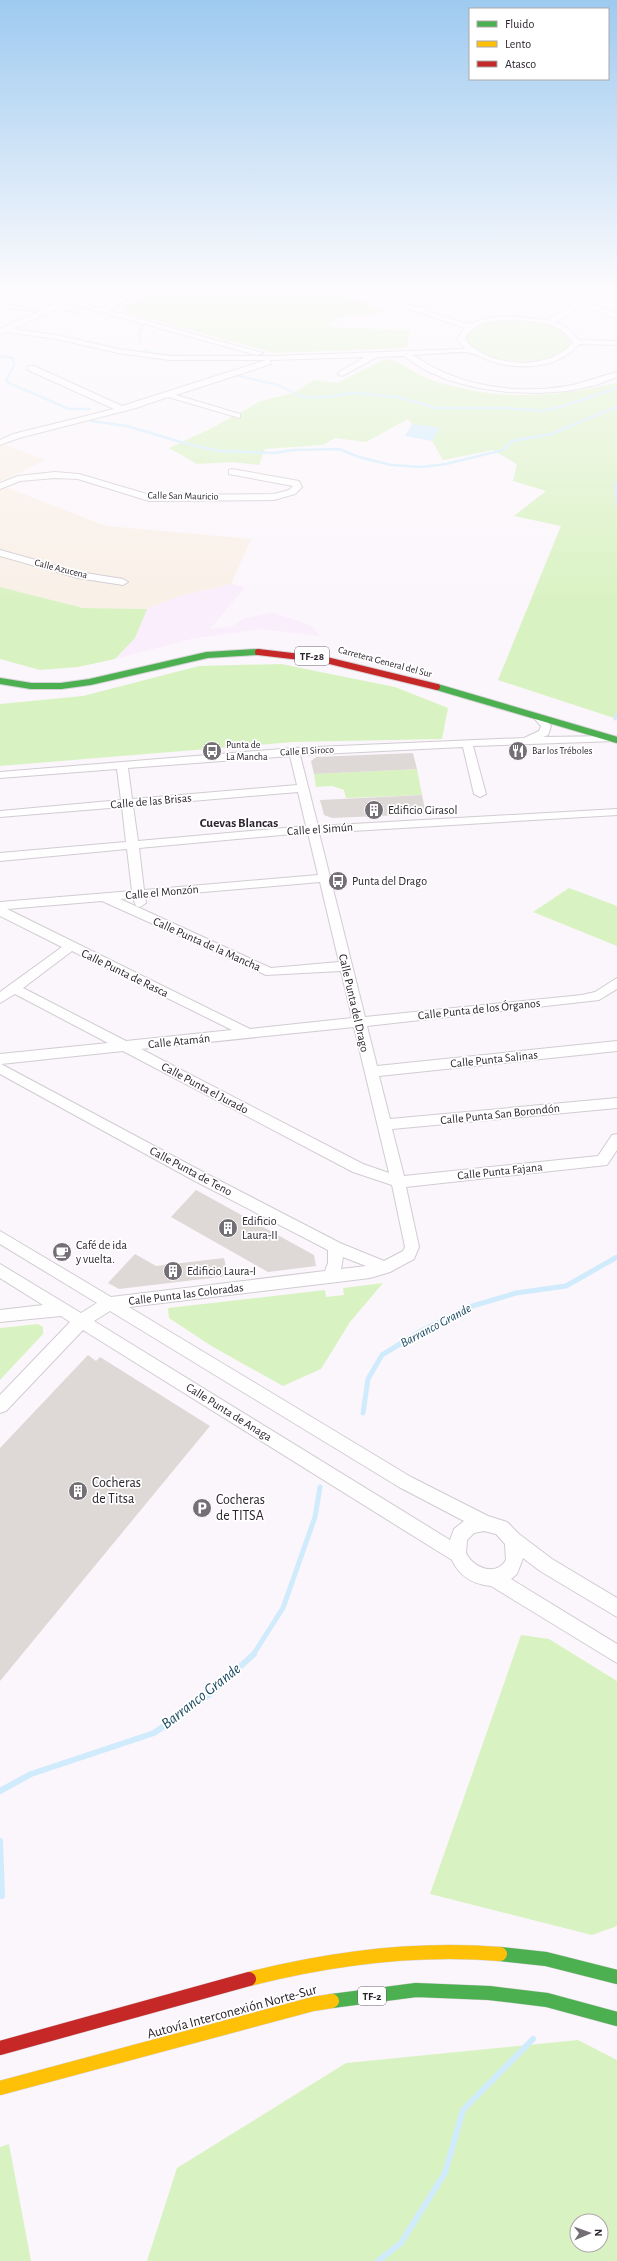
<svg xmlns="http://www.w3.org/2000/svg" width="617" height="2261" font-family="'Alegreya Sans',sans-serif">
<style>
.commercial{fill:#f9f0e7}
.built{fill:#faedfc}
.green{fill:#d9f2c2;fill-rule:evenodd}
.water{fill:#d0ebfc}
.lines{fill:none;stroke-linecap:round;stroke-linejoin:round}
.stream-far3{stroke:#d0ebfc;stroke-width:2.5}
.stream-far2{stroke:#d0ebfc;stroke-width:3}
.stream-far1{stroke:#d0ebfc;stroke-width:5}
.stream{stroke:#d0ebfc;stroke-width:6}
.building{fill:#ded8d7}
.street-casing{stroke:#d1ccd2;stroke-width:2}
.fast-far1-casing{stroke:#d7d4d8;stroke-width:8}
.fast-casing{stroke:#d7d4d8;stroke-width:15}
.slow-casing{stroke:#d7d4d8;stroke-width:15}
.jam-far1-casing{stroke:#d7d4d8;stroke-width:8}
.jam-casing{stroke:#d7d4d8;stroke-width:15}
.street{fill:#fefefe;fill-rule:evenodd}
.fast-far1{stroke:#4caf50;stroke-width:6}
.fast{stroke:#4caf50;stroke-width:14}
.slow{stroke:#ffc107;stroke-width:14}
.jam-far1{stroke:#c62828;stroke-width:6}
.jam{stroke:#c62828;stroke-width:14}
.labels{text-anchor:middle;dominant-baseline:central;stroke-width:3.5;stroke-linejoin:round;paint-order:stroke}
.far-street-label{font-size:10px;fill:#2c242d;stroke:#fff}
.far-poi-label{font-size:10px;fill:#2c242d;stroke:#fff;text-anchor:start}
.shield{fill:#fff;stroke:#6b666c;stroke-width:1}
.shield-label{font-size:11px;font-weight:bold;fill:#2c242d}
.street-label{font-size:12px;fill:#2c242d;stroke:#fff}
.poi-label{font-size:12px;fill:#2c242d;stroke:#fff;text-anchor:start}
.neighbourhood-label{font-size:13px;font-weight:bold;fill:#2c242d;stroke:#fff}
.water-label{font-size:13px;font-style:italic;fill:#1b4a61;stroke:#fff}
.near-poi-label{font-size:14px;fill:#2c242d;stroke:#fff;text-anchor:start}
.near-street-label{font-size:14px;fill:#2c242d;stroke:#fff}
.near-water-label{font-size:16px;font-style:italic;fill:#1b4a61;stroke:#fff}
</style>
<rect width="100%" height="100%" fill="#fbf6fb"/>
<path class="commercial" d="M2 444 46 460 0 482V445Z
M0 485 106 526 251 539 231 584 177 597 147 609 83 608 0 587Z"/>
<path class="built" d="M231 584 245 587 210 629 233 626 244 618 273 613 310 625 321 636 261 629 195 638 115 659 135 638 147 609 177 597Z"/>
<path class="green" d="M162 287H331L346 292 340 294 345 299 359 300 387 312 332 319 326 327 410 330 407 348 274 353 125 312V305Z
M515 320C534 321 562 323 571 342L569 349C562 352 556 356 549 358 531 363 479 363 468 344 457 324 505 320 515 320Z
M385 359C399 359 407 369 420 375 429 379 439 383 448 385 506 401 560 396 617 383V719L498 680 561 526 514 516 546 491 513 481 517 464 493 450 443 460 432 441 439 428 412 424 408 419 366 442 335 438 323 445 265 449 259 465 232 462 197 464 169 448 212 428 261 401 294 393 313 380 337 383Z
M0 587 83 608 147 609 135 638 115 659 78 667 40 670 0 659Z
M281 664 395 687 448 708 442 739 293 742 0 766V704L83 696 199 666Z
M417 769 422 795 346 798 344 790 332 786 316 787 314 774Z
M569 888 617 906V946L533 912Z
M383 1283 350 1322 321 1369 283 1386 213 1347 169 1318 168 1308 325 1290 326 1297 344 1295 343 1288Z
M38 1324 43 1327V1334L0 1380V1328Z
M521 1635 549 1639 617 1681V1926L592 1935 430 1894Z
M578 2040 617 2060V2261H147L177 2168 346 2063ZM577 2221H601V2245H577Z
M9 2144 31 2261H0V2147Z"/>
<path class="water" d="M412 424 440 428 432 441 405 436Z"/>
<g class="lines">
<path class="stream-far3" d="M0 306 14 310H39
M64 310 81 313
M141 345 139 335 142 326
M144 350 156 354 184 356
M0 356 13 358 14 365 6 381 9 383 69 409H90
M235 375 278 385 302 397H325L352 393 398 397 435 408H505L542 411 564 406 617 388
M91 417V421L127 426 191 445 220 451 274 453 294 450 339 449 359 457 391 465 422 467 446 464 503 450 512 441 551 434 617 407
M617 482 615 485 617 504"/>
<path class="stream-far2" d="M615 719 617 714"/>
<path class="stream-far1" d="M363 1413 368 1379 382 1355 421 1331 469 1307 516 1293 566 1286 617 1257
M253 1655 283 1608 315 1517 320 1487"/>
<path class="stream" d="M0 1791 31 1774 154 1733 210 1694 254 1654
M0 1841 2 1896
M378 2261 401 2243 445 2173 463 2110 533 2039"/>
</g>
<path class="building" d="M413 753 417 769 314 774 311 761 316 757Z
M422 795 426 814 332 818 324 815 320 800Z
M196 1190 314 1255 316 1266 268 1272 171 1217Z
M135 1254 156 1266 224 1258 228 1276 119 1289 108 1283Z
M88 1355 96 1361 100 1357 210 1426 0 1681V1448Z"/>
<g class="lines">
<g class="street-casing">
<path id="street" d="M22 287H33L68 298 90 287H99L74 300 99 308 142 287H151L107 310 263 353 256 355 69 303 13 329 57 335 118 349 169 356H272L465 349 457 339 465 328 344 287H354L391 299 402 287H409L394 300 420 308 447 300 496 293 545 294 580 301 603 287H611L586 303 617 313V318L581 306 555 322 568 328 579 340 617 341V345L579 344C561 367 524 370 497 363 488 361 480 356 471 353 461 350 426 355 413 355 457 386 515 395 567 386 585 383 600 376 617 372V377L596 385 567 391 538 393 508 392 478 388 448 380 423 369 404 356 377 357 342 376 338 374 339 372 365 357 270 360 271 364 176 395 240 414V418L168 397 136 408 19 438 0 445V440L13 434 114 409 28 370V366H34L122 406 266 360H169L118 353 57 339 6 332 0 334V329L62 301 47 296 17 306 0 300V295L17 302 40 294ZM496 297 545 299 574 304 548 320 505 316 483 319 469 324 424 310 472 300ZM512 320C535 321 559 322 573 342 550 372 487 368 465 339 474 321 494 321 512 320Z
M232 469 299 481 302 487 295 494 274 500 149 501 78 479 55 478 20 481 0 489V483L18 476 55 472 79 474 150 495 274 494 289 490 293 486 229 474V470Z
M0 550 79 572 123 579 128 582 123 585 78 578 0 556Z
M538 714 542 715 551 726 548 735 543 737 614 736 617 737V741L473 746 486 794 480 797 474 794 463 747 300 755 318 826 617 809V815L319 833 365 1017 582 995 595 992 617 978V989L599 1000 367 1026 377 1066 617 1041V1051L379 1076 390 1119 617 1098V1108L392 1129 404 1176 598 1156 612 1135 617 1134V1150L607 1165 406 1187 419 1247 414 1259 390 1272 370 1278 129 1307 411 1477 488 1516 507 1522 519 1534 552 1559 617 1598V1617L540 1571 523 1558 517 1574 511 1579 617 1644V1663L491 1586C473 1584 460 1577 452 1560L83 1330 6 1411 0 1413V1395L70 1322 61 1316 0 1322V1310L43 1305 0 1278V1264L81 1313 97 1303 0 1244V1231L111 1297 325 1271 328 1263V1250L193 1180 0 1074V1054L108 1043 15 994 0 1003V992L62 947 0 916V902L132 891 127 849 0 861V853L126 842 122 807 0 817V811L121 800 117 769 0 778V772L294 748 524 738 539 731 541 726 533 717ZM290 756 297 785 132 799 128 768ZM298 792 306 826 138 841 133 806ZM304 833H308L318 875 144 890 139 848ZM320 882 339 962 271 968 120 899 133 898 136 906 140 907 146 903 145 897ZM102 901 266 975 341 971 352 1018 250 1029 7 909ZM72 951 232 1030 126 1041 23 988ZM354 1027 389 1173 363 1164 141 1049ZM123 1051 353 1172 392 1185 405 1247 403 1251 384 1261 340 1243 203 1172 1 1064ZM343 1257 366 1266 341 1269ZM110 1311 399 1487 464 1521 454 1529 450 1540 94 1321ZM484 1531 496 1534 505 1544 506 1560C496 1577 473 1568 466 1553L467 1540 474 1533Z"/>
</g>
<g class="fast-far1-casing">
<path id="fast-far1" d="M0 681 31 686H61L90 682 207 655 258 652
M437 687 617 740"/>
</g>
<g class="fast-casing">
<path id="fast" d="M500 1954 546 1959 617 1977
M332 2001 416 1990 489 1993 547 2000 617 2019"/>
</g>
<g class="slow-casing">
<path id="slow" d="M249 1979C332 1958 414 1947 500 1954
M0 2088 313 2004 332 2001"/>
</g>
<g class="jam-far1-casing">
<path id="jam-far1" d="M258 652 326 660 437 687"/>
</g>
<g class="jam-casing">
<path id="jam" d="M0 2048 249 1979"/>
</g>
<use href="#street" class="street"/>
<use href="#fast-far1" class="fast-far1"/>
<use href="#fast" class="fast"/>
<use href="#slow" class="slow"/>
<use href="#jam-far1" class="jam-far1"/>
<use href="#jam" class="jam"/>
</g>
<linearGradient id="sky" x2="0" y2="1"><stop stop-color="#9ecaf0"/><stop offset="0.48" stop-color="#fdfbfd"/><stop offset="1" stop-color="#fdfbfd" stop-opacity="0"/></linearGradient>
<rect width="617" height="604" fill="url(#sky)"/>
<defs>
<g id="bus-disc" transform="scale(1)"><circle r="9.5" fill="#746e75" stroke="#fff"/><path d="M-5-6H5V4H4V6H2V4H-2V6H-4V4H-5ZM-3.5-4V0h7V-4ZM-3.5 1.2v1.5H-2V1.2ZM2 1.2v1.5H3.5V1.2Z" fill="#fff"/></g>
<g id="restaurant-disc" transform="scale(1)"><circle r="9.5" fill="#746e75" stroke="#fff"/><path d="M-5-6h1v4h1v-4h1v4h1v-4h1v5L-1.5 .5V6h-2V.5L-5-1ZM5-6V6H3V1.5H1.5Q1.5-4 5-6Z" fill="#fff"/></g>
<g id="building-disc" transform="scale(1)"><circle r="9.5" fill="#746e75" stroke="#fff"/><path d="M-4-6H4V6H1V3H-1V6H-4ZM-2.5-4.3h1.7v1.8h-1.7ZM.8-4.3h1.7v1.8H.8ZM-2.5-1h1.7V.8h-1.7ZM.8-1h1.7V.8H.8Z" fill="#fff"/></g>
<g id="cafe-disc" transform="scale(1)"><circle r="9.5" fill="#746e75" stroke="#fff"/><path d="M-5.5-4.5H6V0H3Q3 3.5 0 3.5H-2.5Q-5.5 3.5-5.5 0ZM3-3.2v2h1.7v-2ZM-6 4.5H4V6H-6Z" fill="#fff"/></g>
<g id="parking-disc" transform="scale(1)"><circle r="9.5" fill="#746e75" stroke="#fff"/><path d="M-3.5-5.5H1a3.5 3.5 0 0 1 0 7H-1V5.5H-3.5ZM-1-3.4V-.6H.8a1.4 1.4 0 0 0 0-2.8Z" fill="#fff"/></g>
</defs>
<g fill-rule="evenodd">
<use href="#bus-disc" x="212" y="751"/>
<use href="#restaurant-disc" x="518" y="751"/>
<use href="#building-disc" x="374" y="810"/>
<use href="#bus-disc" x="338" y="881"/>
<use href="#building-disc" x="228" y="1228"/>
<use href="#cafe-disc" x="62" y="1252"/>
<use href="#building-disc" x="173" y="1271"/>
<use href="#building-disc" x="78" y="1491"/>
<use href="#parking-disc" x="202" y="1508"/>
</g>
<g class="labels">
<g class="far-street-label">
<text transform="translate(183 496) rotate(1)">Calle San Mauricio</text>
<text transform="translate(61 569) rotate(14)">Calle Azucena</text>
<text transform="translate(385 662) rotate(15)">Carretera General del Sur</text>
<text transform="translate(307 751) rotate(-3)">Calle El Siroco</text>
</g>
<g class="far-poi-label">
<text x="226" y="745">Punta de<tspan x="226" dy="12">La Mancha</tspan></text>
<text x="532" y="751">Bar los Tréboles</text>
</g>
<g class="shield">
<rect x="295" y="647" width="34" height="18" rx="3"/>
<rect x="358" y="1987" width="28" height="18" rx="3"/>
</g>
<g class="shield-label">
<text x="312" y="656">TF-28</text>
<text x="372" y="1996">TF-2</text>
</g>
<g class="street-label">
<text transform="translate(151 801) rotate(-5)">Calle de las Brisas</text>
<text transform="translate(320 829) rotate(-4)">Calle el Simún</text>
<text transform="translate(162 892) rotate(-5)">Calle el Monzón</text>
<text transform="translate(207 944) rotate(24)">Calle Punta de la Mancha</text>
<text transform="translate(125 973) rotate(26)">Calle Punta de Rasca</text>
<text transform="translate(354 1003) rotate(77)">Calle Punta del Drago</text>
<text transform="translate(479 1009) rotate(-6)">Calle Punta de los Órganos</text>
<text transform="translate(179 1041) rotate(-6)">Calle Atamán</text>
<text transform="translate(494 1059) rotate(-6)">Calle Punta Salinas</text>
<text transform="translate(205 1088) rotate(28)">Calle Punta el Jurado</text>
<text transform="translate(500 1114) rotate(-6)">Calle Punta San Borondón</text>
<text transform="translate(191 1171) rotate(28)">Calle Punta de Teno</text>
<text transform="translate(500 1171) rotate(-6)">Calle Punta Fajana</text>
<text transform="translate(186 1294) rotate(-7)">Calle Punta las Coloradas</text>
<text transform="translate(229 1412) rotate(32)">Calle Punta de Anaga</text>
</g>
<g class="poi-label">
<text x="388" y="810">Edificio Girasol</text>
<text x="352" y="881">Punta del Drago</text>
<text x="242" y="1221">Edificio<tspan x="242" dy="14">Laura-II</tspan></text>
<text x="76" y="1245">Café de ida<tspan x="76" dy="14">y vuelta.</tspan></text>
<text x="187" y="1271">Edificio Laura-I</text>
</g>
<g class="neighbourhood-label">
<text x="239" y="823">Cuevas Blancas</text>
</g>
<g class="water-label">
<text transform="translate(436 1326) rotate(-28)">Barranco Grande</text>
</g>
<g class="near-poi-label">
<text x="92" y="1483">Cocheras<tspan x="92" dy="16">de Titsa</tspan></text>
<text x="216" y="1500">Cocheras<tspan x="216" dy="16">de TITSA</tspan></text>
</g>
<g class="near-street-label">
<text transform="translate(232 2012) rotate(-15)">Autovía Interconexión Norte-Sur</text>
</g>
<g class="near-water-label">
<text transform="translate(201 1696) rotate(-38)">Barranco Grande</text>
</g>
</g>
<rect x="469" y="8" width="140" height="72" fill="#ffffff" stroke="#aba7ab"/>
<rect x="477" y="21" width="20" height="6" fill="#4caf50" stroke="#aba7ab"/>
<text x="505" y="28" font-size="12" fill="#2c242d">Fluido</text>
<rect x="477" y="41" width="20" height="6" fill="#ffc107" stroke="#aba7ab"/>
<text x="505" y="48" font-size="12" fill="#2c242d">Lento</text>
<rect x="477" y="61" width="20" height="6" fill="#c62828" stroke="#aba7ab"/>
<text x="505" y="68" font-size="12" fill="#2c242d">Atasco</text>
<g transform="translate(589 2233) rotate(88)"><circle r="19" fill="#ffffff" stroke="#aba7ab"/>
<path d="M0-3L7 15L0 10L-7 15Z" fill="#746e75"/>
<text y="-6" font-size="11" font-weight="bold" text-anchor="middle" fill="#2c242d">N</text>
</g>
</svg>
